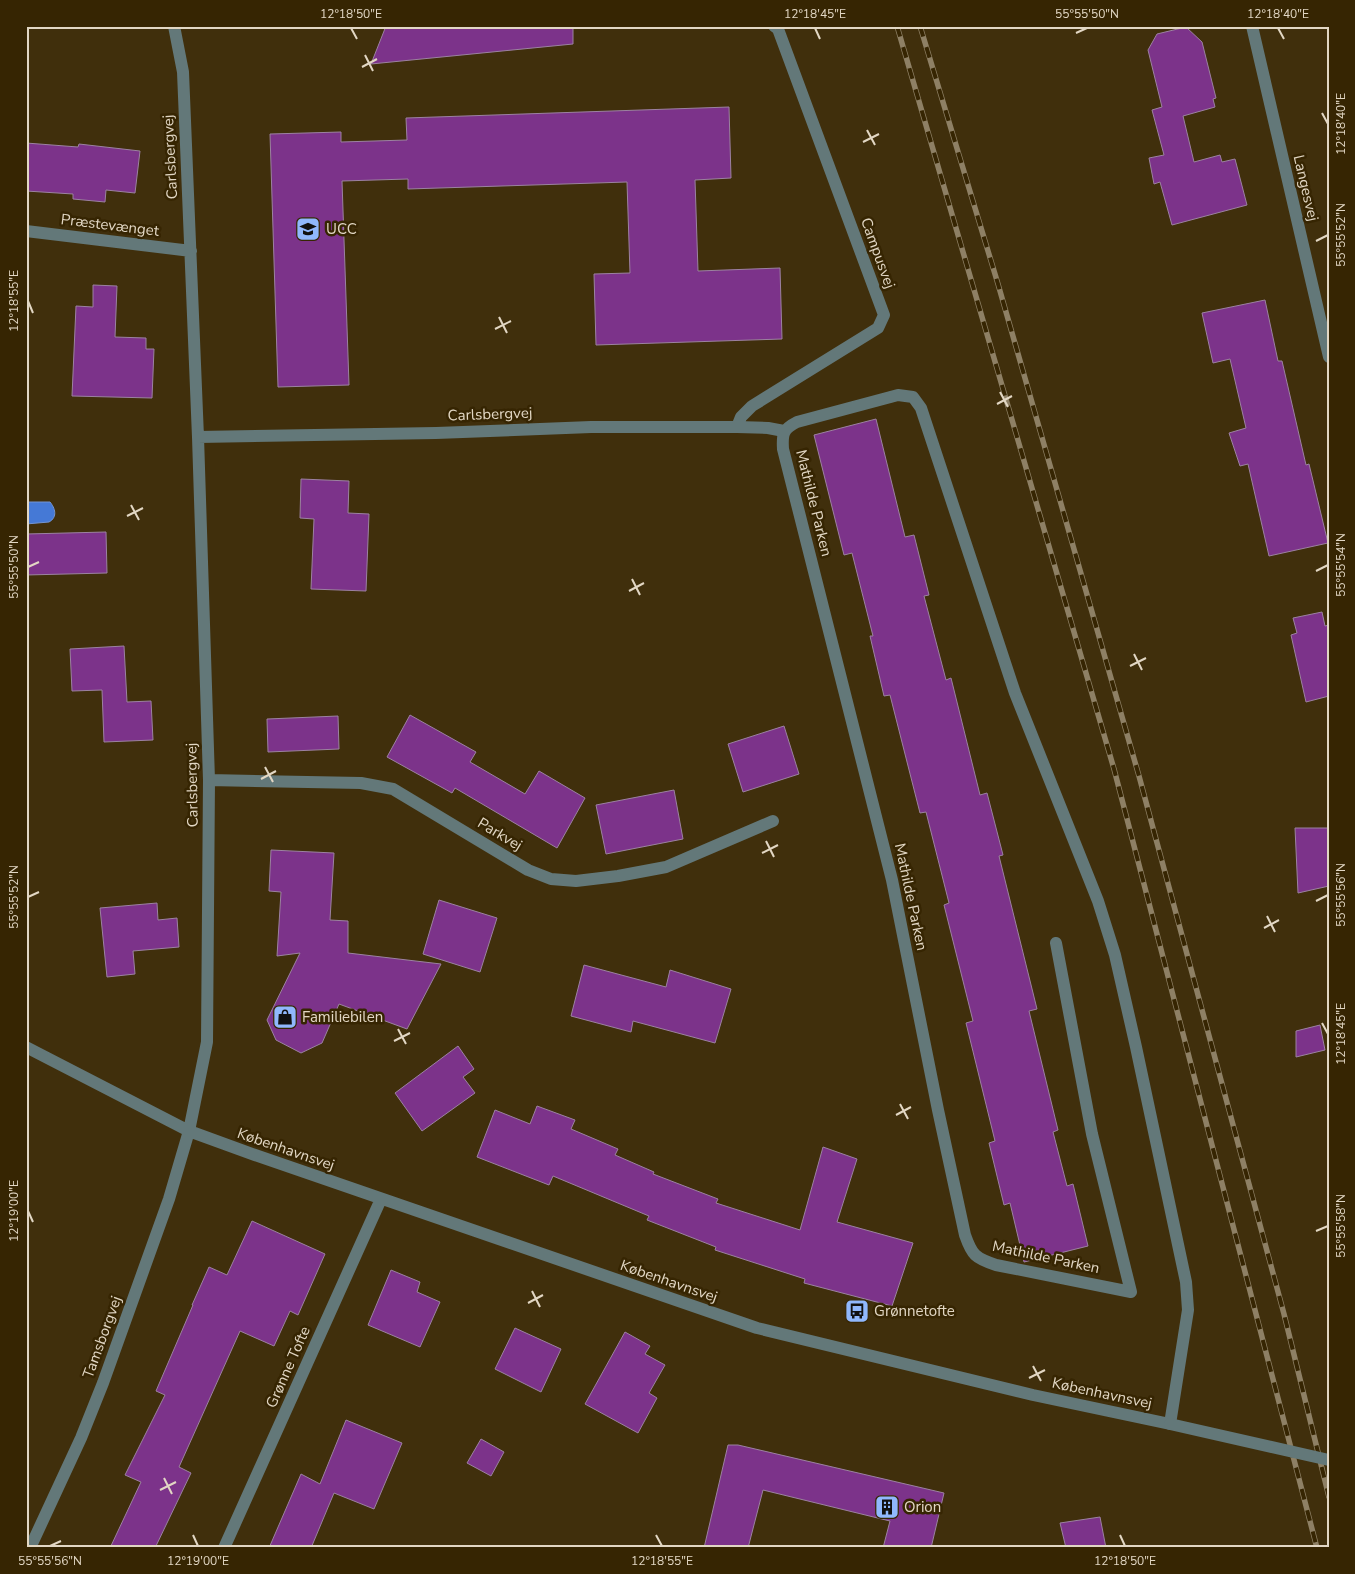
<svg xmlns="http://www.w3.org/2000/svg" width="1355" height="1574" font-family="'Nunito Sans',sans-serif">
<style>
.water{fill:#4579d6;stroke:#7495d1}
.building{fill:#7c338a;stroke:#9c82a1}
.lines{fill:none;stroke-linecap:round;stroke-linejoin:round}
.minor{stroke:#637879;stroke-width:12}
.rail-casing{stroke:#8e8065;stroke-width:5.5}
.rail{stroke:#362502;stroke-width:4;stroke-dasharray:11;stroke-linecap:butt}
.minor-bridge{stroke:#637879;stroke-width:12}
.ticks{fill:none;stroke:#e2d7c4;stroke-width:2}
.labels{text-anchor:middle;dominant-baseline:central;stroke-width:5;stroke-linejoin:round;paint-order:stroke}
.street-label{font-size:15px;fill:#e2d7c4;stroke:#362502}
.poi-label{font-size:15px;fill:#e2d7c4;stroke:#362502;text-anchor:start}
.neatline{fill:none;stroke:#e2d7c4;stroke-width:2}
.ticks-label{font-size:12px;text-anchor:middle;fill:#e2d7c4}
</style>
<rect width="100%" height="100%" fill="#402f0c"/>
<path class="water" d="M26 502H50C55 508 58 517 49 522L26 524Z"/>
<path class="building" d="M386 26H573V44L371 64Z
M1186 27 1202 42 1216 98 1213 99 1215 107 1183 116 1194 162 1220 155 1222 162 1235 159 1247 205 1172 225 1160 182 1154 184 1149 158 1164 155 1152 110 1162 107 1148 50 1157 34Z
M729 107 731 178 695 180 698 271 780 268 782 339 596 345 594 274 630 273 627 182 408 189V179L342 181 349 385 278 387 270 134 341 132V142L407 140 406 118Z
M26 143 78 147 79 144 140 151 135 193 106 190 105 202 73 199V194L26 191Z
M93 285 117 286 115 337 146 338V349H154L152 398 72 396 76 306 93 307Z
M1265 300 1278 361H1282L1306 465 1309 464 1328 543 1269 556 1248 464 1240 466 1229 433 1246 428 1230 359 1213 363 1202 313Z
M876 419 905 537 914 535 929 595 924 596 946 680 951 678 980 795 987 793 1003 855 999 856 1037 1009 1029 1011 1058 1130 1053 1132 1067 1186 1073 1184 1088 1246 1024 1262 1010 1203 1004 1205 989 1143 995 1141 966 1023 973 1021 944 905 949 903 926 812 920 813 890 695 884 696 870 636H873L852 553 844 555 814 435Z
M301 479 349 481 348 513 369 514 366 591 311 589 314 519 300 518Z
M106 532 107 573 26 575V534Z
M1322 612 1325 626 1329 625V696L1306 702 1291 635 1297 633 1293 618Z
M124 646 127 702 151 701 153 740 104 742 102 690 72 691 70 649Z
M410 715 476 752 470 762 525 794 539 771 585 798 557 848 455 788 452 793 387 757Z
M338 716 339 749 268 752 267 719Z
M784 726 799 774 743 792 728 744Z
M674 790 683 839 606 854 596 805Z
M1295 828H1329V886L1298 893Z
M271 850 334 853 330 920 348 921V953L441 964 407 1029 339 1004 322 1043 301 1053 276 1040 267 1020 300 953 277 956 281 892 269 891Z
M439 900 497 918 480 972 423 954Z
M157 903 158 920 177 918 179 947 133 951 135 974 107 977 100 908Z
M584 965 666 987 670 970 731 989 715 1043 633 1021 631 1032 571 1016Z
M1320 1025 1325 1050 1296 1057V1031Z
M458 1046 474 1069 463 1077 475 1093 422 1131 395 1093Z
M537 1106 575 1120 571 1129 618 1149 615 1155 654 1172 653 1174 718 1199 716 1203 800 1230 823 1147 857 1159 837 1222 913 1243 892 1306 804 1283 805 1279 715 1250 716 1247 647 1220 649 1216 553 1176 549 1185 477 1157 495 1110 530 1124Z
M252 1221 325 1254 298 1315 290 1311 274 1346 240 1331 179 1467 191 1473 155 1548H110L141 1482 125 1475 165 1395 156 1391 193 1305H192L209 1267 227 1275Z
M391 1270 420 1282 417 1292 440 1302 420 1347 368 1325Z
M515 1328 561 1349 541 1392 495 1369Z
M625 1332 650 1346 645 1354 665 1365 649 1393 657 1398 638 1433 585 1404Z
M346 1420 402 1443 374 1509 334 1493 311 1548H269L301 1474 320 1484Z
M481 1439 504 1452 491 1476 467 1463Z
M728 1445H738L944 1493 931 1548H883L890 1521 763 1490 748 1548H704Z
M1100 1517 1106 1548H1066L1060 1523Z"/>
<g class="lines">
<path class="minor" d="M1252 26 1329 357
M26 231 191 251
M737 427 741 417 752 406 878 328 884 315 778 29 774 26
M198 437 436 433 591 427H737L768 428 784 431
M209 780 361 783 393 789 528 870 551 879 576 881 618 876 666 867 773 821
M26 1047 189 1131 255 1155 757 1328 1033 1395 1170 1424 1188 1310 1186 1282 1136 1047 1115 955 1098 901 1015 693 921 408 913 397 898 395 797 422C783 429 782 434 783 449L892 880 938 1110 965 1235C972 1255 975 1258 996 1265L1131 1292 1092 1134 1056 943
M30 1548 81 1438 103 1383 169 1199 189 1131 207 1042 209 780 198 437 183 72 174 26
M224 1548 381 1199"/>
<g class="rail-casing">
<path id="rail" d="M897 26 1114 769 1317 1548
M920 26 998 284 1139 776 1284 1314 1329 1497"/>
</g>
<use href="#rail" class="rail"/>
<path class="minor-bridge" d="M1170 1424 1329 1460"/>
</g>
<path class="ticks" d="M351 28 357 39M815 28 820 39M1278 28 1284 39M1076 33 1087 28M365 55 373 71M362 67 377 59M1322 113 1328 124M867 130 875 145M863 142 879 134M1316 241 1328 235M28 301 33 313M499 317 507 333M495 329 511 321M1000 392 1008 407M997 404 1012 396M131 505 139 520M127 516 143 508M28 567 39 562M1316 571 1328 565M632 579 640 595M629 591 644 583M1134 654 1142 670M1130 666 1146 658M265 767 273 782M261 779 276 771M766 841 774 857M762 853 778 845M28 897 39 892M1316 901 1328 895M1267 916 1275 932M1264 928 1279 920M1322 1023 1328 1034M398 1029 406 1044M394 1041 410 1033M900 1104 908 1119M896 1115 911 1107M28 1211 33 1222M1316 1231 1328 1226M532 1291 540 1307M528 1303 543 1295M1033 1366 1041 1381M1029 1378 1045 1370M164 1478 172 1494M160 1490 176 1482M193 1535 198 1546M656 1535 662 1546M1120 1535 1125 1546M50 1546 61 1541"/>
<defs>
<g id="school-square" transform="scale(1.25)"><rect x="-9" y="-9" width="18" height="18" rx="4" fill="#90b8fd" stroke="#362502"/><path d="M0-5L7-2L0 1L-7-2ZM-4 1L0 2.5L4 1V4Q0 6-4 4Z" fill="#111"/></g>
<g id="shop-square" transform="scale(1.25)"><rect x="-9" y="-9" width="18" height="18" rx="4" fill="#90b8fd" stroke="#362502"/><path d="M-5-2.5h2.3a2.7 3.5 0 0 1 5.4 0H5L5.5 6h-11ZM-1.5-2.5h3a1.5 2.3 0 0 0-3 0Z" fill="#111"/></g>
<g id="bus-square" transform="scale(1.25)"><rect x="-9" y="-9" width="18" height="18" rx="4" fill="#90b8fd" stroke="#362502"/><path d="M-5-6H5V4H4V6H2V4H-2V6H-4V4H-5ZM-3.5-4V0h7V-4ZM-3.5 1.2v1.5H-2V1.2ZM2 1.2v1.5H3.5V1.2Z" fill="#111"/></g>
<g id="building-square" transform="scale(1.25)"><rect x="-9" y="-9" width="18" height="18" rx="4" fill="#90b8fd" stroke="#362502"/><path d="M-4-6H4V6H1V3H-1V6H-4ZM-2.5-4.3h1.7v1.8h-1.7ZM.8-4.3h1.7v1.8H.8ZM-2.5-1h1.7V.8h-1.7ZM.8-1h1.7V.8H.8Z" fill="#111"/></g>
</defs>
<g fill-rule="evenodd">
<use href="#school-square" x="308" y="229"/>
<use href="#shop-square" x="285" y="1017"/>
<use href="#bus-square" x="857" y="1311"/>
<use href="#building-square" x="887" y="1507"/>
</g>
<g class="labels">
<g class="street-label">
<text transform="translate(170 157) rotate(-93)">Carlsbergvej</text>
<text transform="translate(1306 188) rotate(77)">Langesvej</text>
<text transform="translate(110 225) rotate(7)">Præstevænget</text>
<text transform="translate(878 253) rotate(70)">Campusvej</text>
<text transform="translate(490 414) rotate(-2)">Carlsbergvej</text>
<text transform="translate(814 503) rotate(76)">Mathilde Parken</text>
<text transform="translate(192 785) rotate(-91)">Carlsbergvej</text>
<text transform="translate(500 834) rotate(31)">Parkvej</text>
<text transform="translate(911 897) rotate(78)">Mathilde Parken</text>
<text transform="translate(286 1149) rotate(19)">Københavnsvej</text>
<text transform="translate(1046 1257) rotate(12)">Mathilde Parken</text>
<text transform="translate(669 1281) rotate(19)">Københavnsvej</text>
<text transform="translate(102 1337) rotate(-70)">Tamsborgvej</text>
<text transform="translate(288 1367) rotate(-66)">Grønne Tofte</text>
<text transform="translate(1102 1393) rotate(12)">Københavnsvej</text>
</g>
<g class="poi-label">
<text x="326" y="229">UCC</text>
<text x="302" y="1017">Familiebilen</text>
<text x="874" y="1311">Grønnetofte</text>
<text x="904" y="1507">Orion</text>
</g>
</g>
<rect width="1355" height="1574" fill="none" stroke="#362502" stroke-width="55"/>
<rect x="28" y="28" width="1300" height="1518" class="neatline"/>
<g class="ticks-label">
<text x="351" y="18">12°18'50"E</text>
<text x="815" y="18">12°18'45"E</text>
<text x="1087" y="18">55°55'50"N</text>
<text x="1278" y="18">12°18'40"E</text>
<text transform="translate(1341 124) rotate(-90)" y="4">12°18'40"E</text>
<text transform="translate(1341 235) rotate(-90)" y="4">55°55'52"N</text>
<text transform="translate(14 301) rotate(-90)" y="4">12°18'55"E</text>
<text transform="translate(1341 565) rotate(-90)" y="4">55°55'54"N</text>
<text transform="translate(14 567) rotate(-90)" y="4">55°55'50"N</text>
<text transform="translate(1341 895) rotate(-90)" y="4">55°55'56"N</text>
<text transform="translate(14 897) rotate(-90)" y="4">55°55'52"N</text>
<text transform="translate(1341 1034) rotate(-90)" y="4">12°18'45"E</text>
<text transform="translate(14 1211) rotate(-90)" y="4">12°19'00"E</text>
<text transform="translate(1341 1226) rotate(-90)" y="4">55°55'58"N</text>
<text x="50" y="1565">55°55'56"N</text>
<text x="198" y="1565">12°19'00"E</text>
<text x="662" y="1565">12°18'55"E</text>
<text x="1125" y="1565">12°18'50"E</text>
</g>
</svg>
